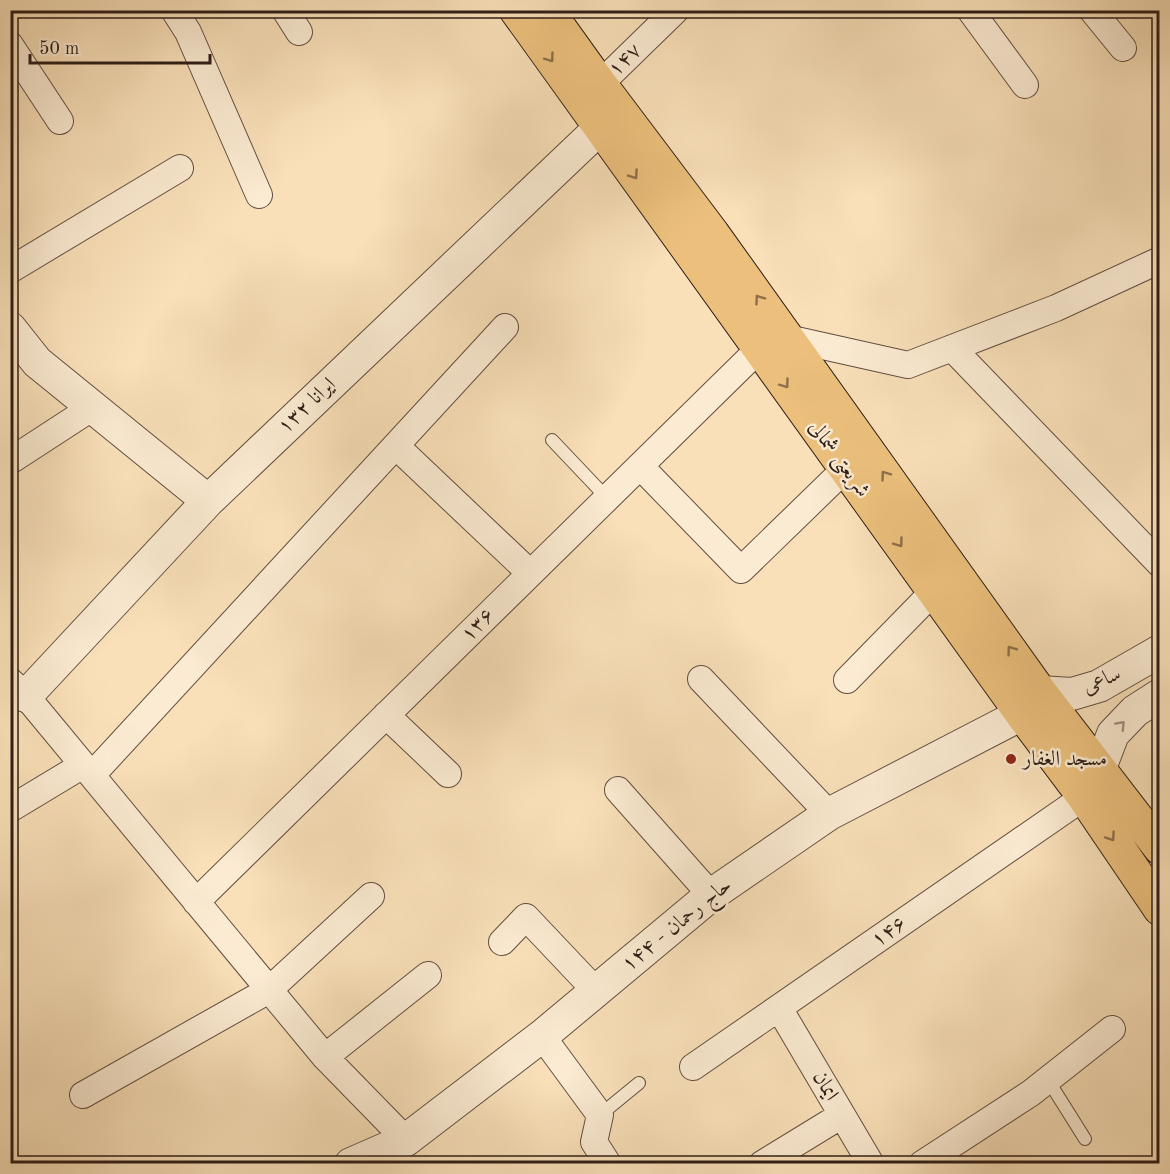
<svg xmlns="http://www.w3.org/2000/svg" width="1170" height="1174" font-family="'Old Standard TT',Amiri,serif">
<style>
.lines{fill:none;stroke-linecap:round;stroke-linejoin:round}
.service-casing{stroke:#624e40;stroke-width:14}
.minor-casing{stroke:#624e40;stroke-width:28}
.tertiary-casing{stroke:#624e40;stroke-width:34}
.primary-casing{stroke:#2f1e17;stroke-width:35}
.service{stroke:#fbebd2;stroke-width:12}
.minor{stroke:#fbebd2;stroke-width:26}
.tertiary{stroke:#fbebd2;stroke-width:32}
.primary{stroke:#ecc07c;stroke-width:33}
.oneway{stroke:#8e6f4a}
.oneway2{stroke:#9f8f7e}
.poi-dot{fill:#8f2418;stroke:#fbebd2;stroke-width:2}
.labels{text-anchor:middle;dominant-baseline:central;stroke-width:5;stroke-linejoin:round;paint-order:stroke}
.street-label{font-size:21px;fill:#2f1e17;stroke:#fbebd2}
.poi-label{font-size:21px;fill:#2f1e17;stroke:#fbebd2;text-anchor:start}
</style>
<rect width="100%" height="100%" fill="#f9e0b9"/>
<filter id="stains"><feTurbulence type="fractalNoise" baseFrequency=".00333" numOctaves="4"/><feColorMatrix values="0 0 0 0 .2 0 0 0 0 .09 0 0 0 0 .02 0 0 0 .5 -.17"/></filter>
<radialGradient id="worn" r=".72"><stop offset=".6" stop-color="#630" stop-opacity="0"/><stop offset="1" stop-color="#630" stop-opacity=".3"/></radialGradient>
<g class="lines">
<g class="service-casing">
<path id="service" d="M552 440 607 498
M1048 1080 1085 1139
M600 1115 639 1083"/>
</g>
<g class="minor-casing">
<path id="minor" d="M174 10 188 32 259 195
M285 10 299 32
M970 10 1025 85
M1092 10 1123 48
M10 45 60 121
M600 84 676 10
M10 270 180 168
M787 338 908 365 1056 308 1160 260
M952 348 1160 564
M396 446 530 573
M10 461 93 407
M640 466 741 570 846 468
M701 679 829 814
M847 680 934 591
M10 681 26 696 325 1057 406 1140
M386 715 448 774
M92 775 505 327
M618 790 711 895
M10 809 83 765
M196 902 759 349
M502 942 526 917 596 991
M779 1008 871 1164
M542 1036 600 1115 594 1142 608 1164
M325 1057 428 975
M693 1067 1084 797
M83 1095 269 990 371 896
M762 1164 842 1115
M922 1164 1031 1093 1112 1029"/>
</g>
<g class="tertiary-casing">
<path id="tertiary" d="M10 328 37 362 208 501
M1040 692 1072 694 1099 686 1160 651
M26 696 208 501 601 127
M1100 768 1113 734 1135 711 1160 695
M351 1164 406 1140 542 1036 711 895 829 814 1022 714"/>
</g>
<g class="primary-casing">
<path id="primary" d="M516 10 1022 714 1084 797 1160 909
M547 10 600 84 713 234 1040 692 1160 848"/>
</g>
<use href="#service" class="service"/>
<use href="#minor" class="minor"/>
<use href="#tertiary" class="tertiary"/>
<use href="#primary" class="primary"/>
</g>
<defs><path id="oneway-chevron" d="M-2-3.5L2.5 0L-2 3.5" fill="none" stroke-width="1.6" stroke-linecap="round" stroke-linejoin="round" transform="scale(1.5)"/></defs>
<g class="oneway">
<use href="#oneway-chevron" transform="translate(550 58) rotate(54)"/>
<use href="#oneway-chevron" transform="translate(634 175) rotate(55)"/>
<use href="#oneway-chevron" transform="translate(759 299) rotate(-125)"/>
<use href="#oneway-chevron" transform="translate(785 384) rotate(54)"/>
<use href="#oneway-chevron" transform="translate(885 475) rotate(-126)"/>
<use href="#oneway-chevron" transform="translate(899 543) rotate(54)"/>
<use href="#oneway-chevron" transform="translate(1011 650) rotate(-126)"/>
<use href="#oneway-chevron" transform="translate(1111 837) rotate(56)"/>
</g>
<use class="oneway2" href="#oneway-chevron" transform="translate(1121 725) rotate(-47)"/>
<circle class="poi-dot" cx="1011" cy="759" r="6"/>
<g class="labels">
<g class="street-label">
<text transform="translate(625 60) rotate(-44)">۱۴۷</text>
<text transform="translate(307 406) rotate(-43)">ایرانا ۱۳۲</text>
<text transform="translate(839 459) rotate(54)">شریعتی شمالی</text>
<text transform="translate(478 625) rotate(-45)">۱۳۶</text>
<text transform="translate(1102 681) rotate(-24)">ساعی</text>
<text transform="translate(677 925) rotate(-39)">حاج رحمان - ۱۴۴</text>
<text transform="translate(889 932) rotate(-35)">۱۴۶</text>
<text transform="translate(825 1086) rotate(59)">ایمان</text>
</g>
<g class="poi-label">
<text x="1023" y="759">مسجد الغفار</text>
</g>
</g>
<rect width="1170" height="1174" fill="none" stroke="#f9e0b9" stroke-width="36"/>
<rect x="12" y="12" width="1146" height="1150" fill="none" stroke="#2f1e17" stroke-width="3"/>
<rect x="18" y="18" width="1134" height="1138" fill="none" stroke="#2f1e17" stroke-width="1.5"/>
<path d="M30 54v9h180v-9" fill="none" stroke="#2f1e17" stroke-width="3"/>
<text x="39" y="54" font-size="18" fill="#2f1e17" stroke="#fbebd2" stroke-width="4.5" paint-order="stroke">50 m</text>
<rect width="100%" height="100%" filter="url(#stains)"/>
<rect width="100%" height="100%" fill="url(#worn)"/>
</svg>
